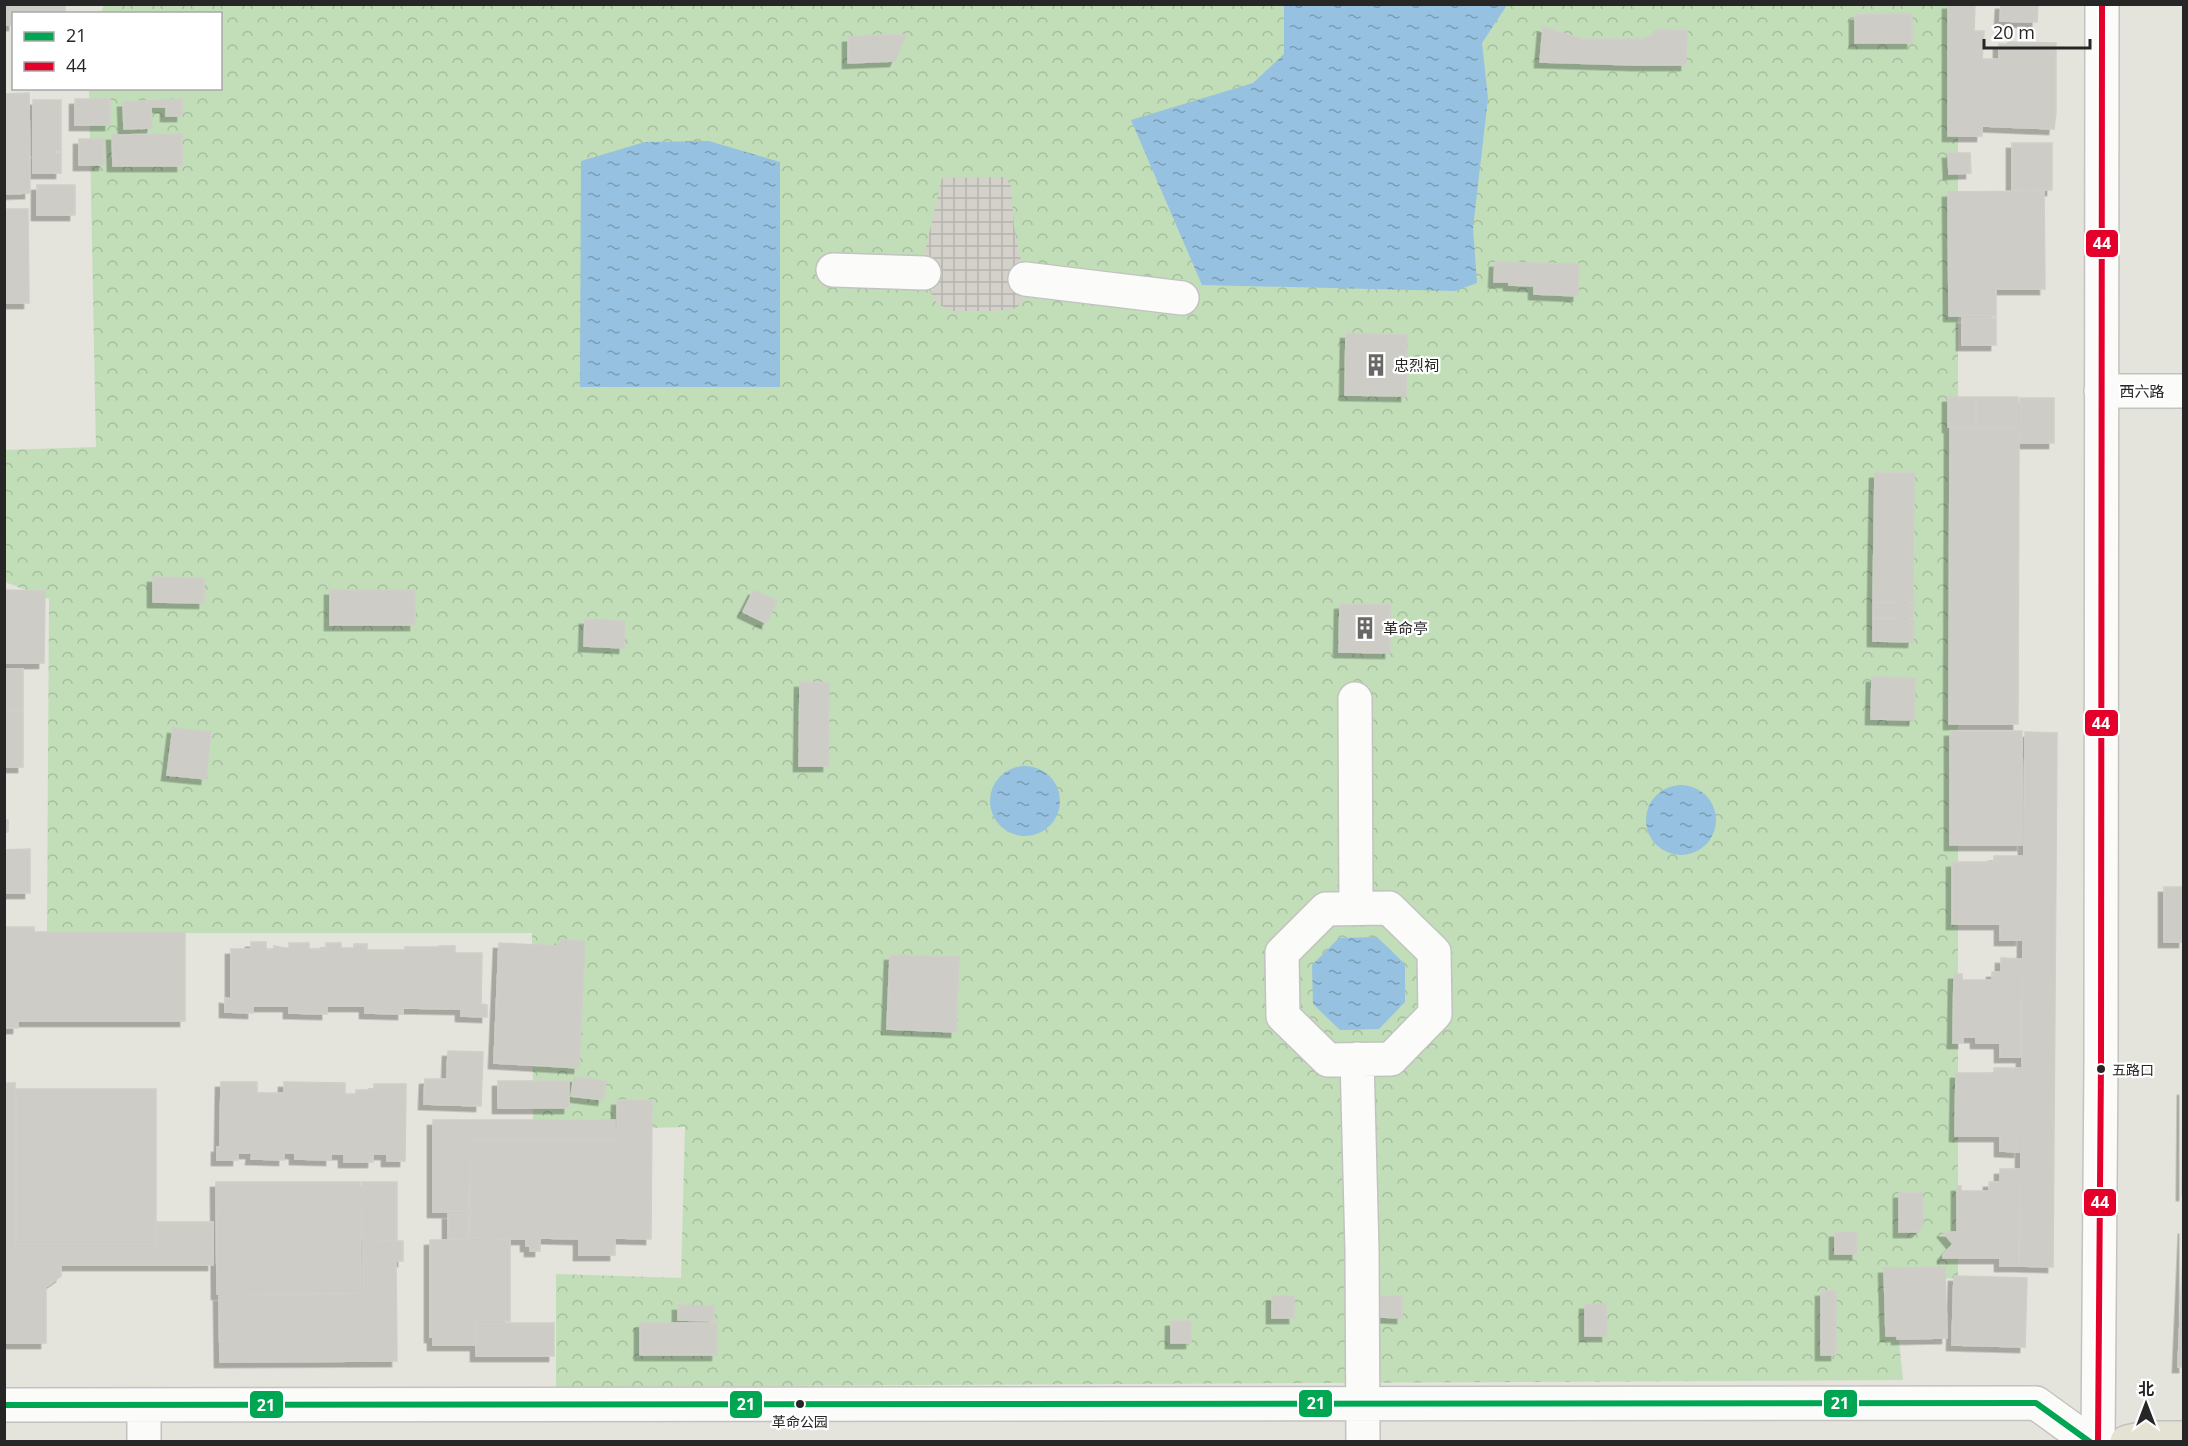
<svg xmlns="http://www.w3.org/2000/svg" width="2188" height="1446" font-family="'Open Sans','Noto Sans SC',sans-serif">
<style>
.forest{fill:url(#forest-crowns)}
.plaza{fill:url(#plaza-grid)}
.water{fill:url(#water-ripples)}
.building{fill:#cdccc7;stroke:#cfcec8;stroke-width:1.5;filter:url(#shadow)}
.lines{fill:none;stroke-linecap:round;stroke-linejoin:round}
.minor-casing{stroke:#c2c2c1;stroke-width:36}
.major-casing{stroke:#c2c1bf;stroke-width:36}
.minor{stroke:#fbfbfa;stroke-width:33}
.major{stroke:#e3e2d3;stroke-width:33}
.bus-1-casing{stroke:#fff;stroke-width:10}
.bus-2-casing{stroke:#fff;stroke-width:10}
.bus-1{stroke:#00a651;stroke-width:6}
.bus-2{stroke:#e4002b;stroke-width:6}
.bus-dot{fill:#262626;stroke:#fff;stroke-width:2}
.labels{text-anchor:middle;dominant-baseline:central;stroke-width:4.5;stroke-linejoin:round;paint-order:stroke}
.bus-label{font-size:14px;fill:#262626;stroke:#fff;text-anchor:start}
.poi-label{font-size:15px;fill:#262626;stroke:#fff;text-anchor:start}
.street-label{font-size:15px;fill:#262626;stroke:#fff}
.line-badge{stroke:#fff;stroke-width:2}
.badge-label{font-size:16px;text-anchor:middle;font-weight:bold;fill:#fff}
</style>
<defs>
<pattern id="forest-crowns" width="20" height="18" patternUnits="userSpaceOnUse" patternTransform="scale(1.5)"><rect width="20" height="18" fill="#c1deb8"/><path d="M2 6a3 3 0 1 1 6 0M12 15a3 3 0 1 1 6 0" fill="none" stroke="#a6be9e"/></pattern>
<pattern id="plaza-grid" width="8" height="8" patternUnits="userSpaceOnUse" patternTransform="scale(1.5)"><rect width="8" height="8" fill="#d3d1ca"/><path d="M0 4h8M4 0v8" fill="none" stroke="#b5b3ad"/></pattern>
<pattern id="water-ripples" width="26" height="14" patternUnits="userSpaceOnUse" patternTransform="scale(1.5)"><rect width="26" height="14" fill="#96c1e0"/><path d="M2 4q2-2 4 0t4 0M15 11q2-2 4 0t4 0" fill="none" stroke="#7a9db5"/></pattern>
<filter id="shadow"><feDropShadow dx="-5.5" dy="5.5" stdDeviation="0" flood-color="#0004"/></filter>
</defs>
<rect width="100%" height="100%" fill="#e4e3dc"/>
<path class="forest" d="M104 5H1958V1279L1892 1275 1903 1380 556 1387V1274L681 1278 685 1127 533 1131 532 933H47L49 599 5 582 4 450 96 447 89 89 220 88V14L101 13Z"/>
<path class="plaza" d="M1005 177 1011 186 1014 227 1025 279 1023 299 1017 308 996 311H950L937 303 926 285 922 264 942 178Z"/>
<path class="water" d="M1284 5H1507L1482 43 1488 98 1473 228 1477 283 1455 291 1202 285 1131 120 1253 83 1284 54Z
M709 141 780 162V387H580L581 161 645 142Z
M990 801a35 35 0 1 1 70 0a35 35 0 1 1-70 0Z
M1646 820a35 35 0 1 1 70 0a35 35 0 1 1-70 0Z
M1377 937 1405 964V1002L1379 1029 1340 1030 1313 1004 1312 965 1339 938Z"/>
<path class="building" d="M4 4H65V14H14V25H4Z
M1948 4H1975L1974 31H1984L1982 59H1999V44H2008V42L2056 43V112L2054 129 1982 126V136H1948Z
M2001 4H2038L2037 22 2000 21Z
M1912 14V43H1855V15Z
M1543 27 1582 39H1645L1659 30 1687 31 1686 65H1636L1540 62Z
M879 35H906L895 61 848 63V37Z
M29 93 30 193 4 194V94Z
M75 99H110V125H75Z
M182 99V116H166V107H151L152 128 124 129 123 102Z
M33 100H61V151H33Z
M182 134V166H113L112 135Z
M79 139H104V165H79Z
M2012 143H2052V190H2012Z
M33 153H61V173H33Z
M1948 153H1970L1971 173 1949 174Z
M37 185H75V215H37Z
M2044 191 2045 289H1996V316H1949L1948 192Z
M4 209H28L29 303H4Z
M1495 262 1579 264 1578 296 1534 294V286L1509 285V282H1494Z
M1962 318H1996V345H1962Z
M1346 333 1407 335 1406 396 1345 395Z
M1948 397H1975V427H1948Z
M1976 397H2018V427H1976Z
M2020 398H2054V443H2020Z
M1950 428H2019L2018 724H1949Z
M1875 473H1914L1913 602H1873Z
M153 577 204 578V603L153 602Z
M4 590 45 591 44 663H4Z
M330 590H415V625H330Z
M754 590 777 601 766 623 743 612Z
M1873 603 1914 604 1913 618H1873Z
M1340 604H1390V653L1339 652Z
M585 619 625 621 624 648 584 646Z
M1873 619 1914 620 1913 642 1873 641Z
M4 669H23V710H4Z
M1872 677 1915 678 1914 720 1871 719Z
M800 682 829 683 828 766H799Z
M5 711H23V767H5Z
M173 728 211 732 206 779 167 775Z
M1950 731H2022V845H1950Z
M2025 732 2057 733 2053 1267 2020 1266Z
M4 820H8V832H4Z
M30 849V893H4V850Z
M1994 856H2022L2021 940H2000V924H1952V862H1994Z
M2164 887H2184V942H2164Z
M4 927H34V932H185V1021H18V1028H4Z
M561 939 585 942 579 1068 494 1063 499 943 556 946Z
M251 942H266V949H274V946L289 949V943H309V949H326V943H341V948H354V944H367V950H405V947H439V946H455V953H482L481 1004 487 1005V1017L461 1016V1009L403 1008V1014L365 1013V1006H327V1014L289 1013V1006H253V1013L225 1012V998L231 999V949H251Z
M890 955 959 957 956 1032 887 1029Z
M2001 958 2021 959V1057H2000V1043H1976V1037H1963V1043H1953L1954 974H1962V980H1992V972H2001Z
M448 1051 483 1052 481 1106 424 1104 425 1079H447Z
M1994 1068H2020L2019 1152 2000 1151V1136H1955L1956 1073H1994Z
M574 1077 606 1081 603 1100 571 1096Z
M498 1081H569V1108H498Z
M221 1082H257V1093H284V1082L345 1083V1094H356V1090H374V1084H406L405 1161H387V1154H373V1162H344V1154H331V1160L295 1159V1153H284V1160L251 1159 252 1153H238V1160H217V1147H220Z
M4 1083H15V1247H157V1222H213V1265H61V1276L46 1287V1343H4Z
M16 1089H156V1245H16Z
M2183 1090H2184V1195H2182Z
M617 1100H652L651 1239 615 1238V1255H579V1239L540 1238V1251H530V1246H526V1239L470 1238 471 1140H617Z
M433 1120H615V1139H469V1212H433Z
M2000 1169H2019V1266H2000V1258H1943V1255L1953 1244 1943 1232H1957V1186H1961V1191H1989V1182H2000Z
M216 1182H360L361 1293 217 1294Z
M362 1182H397V1240H362Z
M1899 1193H1922L1923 1226 1917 1232H1899Z
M448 1214H469V1239H448Z
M2184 1228V1367H2178Z
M1835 1232H1857V1254H1835Z
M430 1240H510V1321H475V1345H433V1337H430Z
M403 1241V1261H396L397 1361 220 1362 219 1296 363 1294V1242Z
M1945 1267 1947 1338 1897 1339V1336H1886L1884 1268Z
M1954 1276 2027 1278 2025 1347 1952 1345Z
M1821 1291H1836V1355H1821Z
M1272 1296H1294V1318H1272Z
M1380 1296H1402V1318L1380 1317Z
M1585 1304H1606L1607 1336H1585Z
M678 1305 714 1306V1321L678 1320Z
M1171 1321H1191V1343H1171Z
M476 1323H554V1356H476Z
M640 1323H717V1355H640Z"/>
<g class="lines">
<g class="minor-casing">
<path id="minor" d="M833 270 924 273
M1025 279 1182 298
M2101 391H2184
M1355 699 1356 908
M1389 908 1434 952 1435 1014 1391 1059 1328 1060 1283 1016 1282 953 1326 909Z
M1357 1059 1362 1250 1363 1442
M4 1405 2036 1403 2090 1442
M144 1405V1442
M2098 1442 2101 1061 2102 4"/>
</g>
<g class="major-casing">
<path id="major" d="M2127 1442 2144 1438H2184"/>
</g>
<use href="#minor" class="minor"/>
<use href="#major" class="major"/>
<g class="bus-1-casing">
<path id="bus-1" d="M4 1405 2036 1403 2090 1442"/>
</g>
<g class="bus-2-casing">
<path id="bus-2" d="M2098 1442 2101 1061 2102 4"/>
</g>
<use href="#bus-1" class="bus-1"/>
<use href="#bus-2" class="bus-2"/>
</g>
<defs>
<g id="building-bare" transform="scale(1.8)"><path d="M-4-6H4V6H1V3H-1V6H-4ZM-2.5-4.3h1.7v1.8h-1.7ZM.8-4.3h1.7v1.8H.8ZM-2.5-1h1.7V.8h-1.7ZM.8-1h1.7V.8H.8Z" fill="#686866" stroke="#fff" stroke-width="2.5" paint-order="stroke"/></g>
</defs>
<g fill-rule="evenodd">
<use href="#building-bare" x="1376" y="365"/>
<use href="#building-bare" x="1365" y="628"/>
</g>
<g class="bus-dot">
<circle cx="2101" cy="1069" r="5"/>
<circle cx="800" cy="1404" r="5"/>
</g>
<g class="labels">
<g class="bus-label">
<text x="2112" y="1069">五路口</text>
<text x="800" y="1421" text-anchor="middle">革命公园</text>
</g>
<g class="poi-label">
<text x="1394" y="365">忠烈祠</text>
<text x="1383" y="628">革命亭</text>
</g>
<g class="street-label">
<text x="2142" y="391">西六路</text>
</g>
</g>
<g class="line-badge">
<rect x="2085" y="229" width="34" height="29" rx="6" fill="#e4002b"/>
<rect x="2084" y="709" width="35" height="28" rx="6" fill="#e4002b"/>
<rect x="2083" y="1188" width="34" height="29" rx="6" fill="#e4002b"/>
<rect x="1823" y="1389" width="35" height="29" rx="6" fill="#00a651"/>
<rect x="1298" y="1389" width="35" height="29" rx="6" fill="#00a651"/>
<rect x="729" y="1390" width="34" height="29" rx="6" fill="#00a651"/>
<rect x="249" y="1390" width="35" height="29" rx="6" fill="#00a651"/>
</g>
<g class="badge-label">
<text x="2102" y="249">44</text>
<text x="2101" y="729">44</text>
<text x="2100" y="1208">44</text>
<text x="1840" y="1409">21</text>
<text x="1316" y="1409">21</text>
<text x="746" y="1410">21</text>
<text x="266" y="1411">21</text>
</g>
<rect width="2188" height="1446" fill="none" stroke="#262626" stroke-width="12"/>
<rect x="12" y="12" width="210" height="78" fill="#ffffff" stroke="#a8a8a8" stroke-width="1.5"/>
<rect x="24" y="32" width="30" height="9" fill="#00a651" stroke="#a8a8a8" stroke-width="1.5"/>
<text x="66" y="42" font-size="18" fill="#262626">21</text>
<rect x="24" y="62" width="30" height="9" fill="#e4002b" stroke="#a8a8a8" stroke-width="1.5"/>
<text x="66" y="72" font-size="18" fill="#262626">44</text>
<g transform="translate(2146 1404)" stroke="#ffffff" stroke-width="4.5" paint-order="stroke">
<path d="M0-4.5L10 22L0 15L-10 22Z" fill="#262626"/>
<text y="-9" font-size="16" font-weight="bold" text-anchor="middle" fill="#262626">北</text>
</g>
<path d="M1984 39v9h106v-9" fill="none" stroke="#262626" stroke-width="3"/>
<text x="1993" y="39" font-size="18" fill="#262626" stroke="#ffffff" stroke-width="4.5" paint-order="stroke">20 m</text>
</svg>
